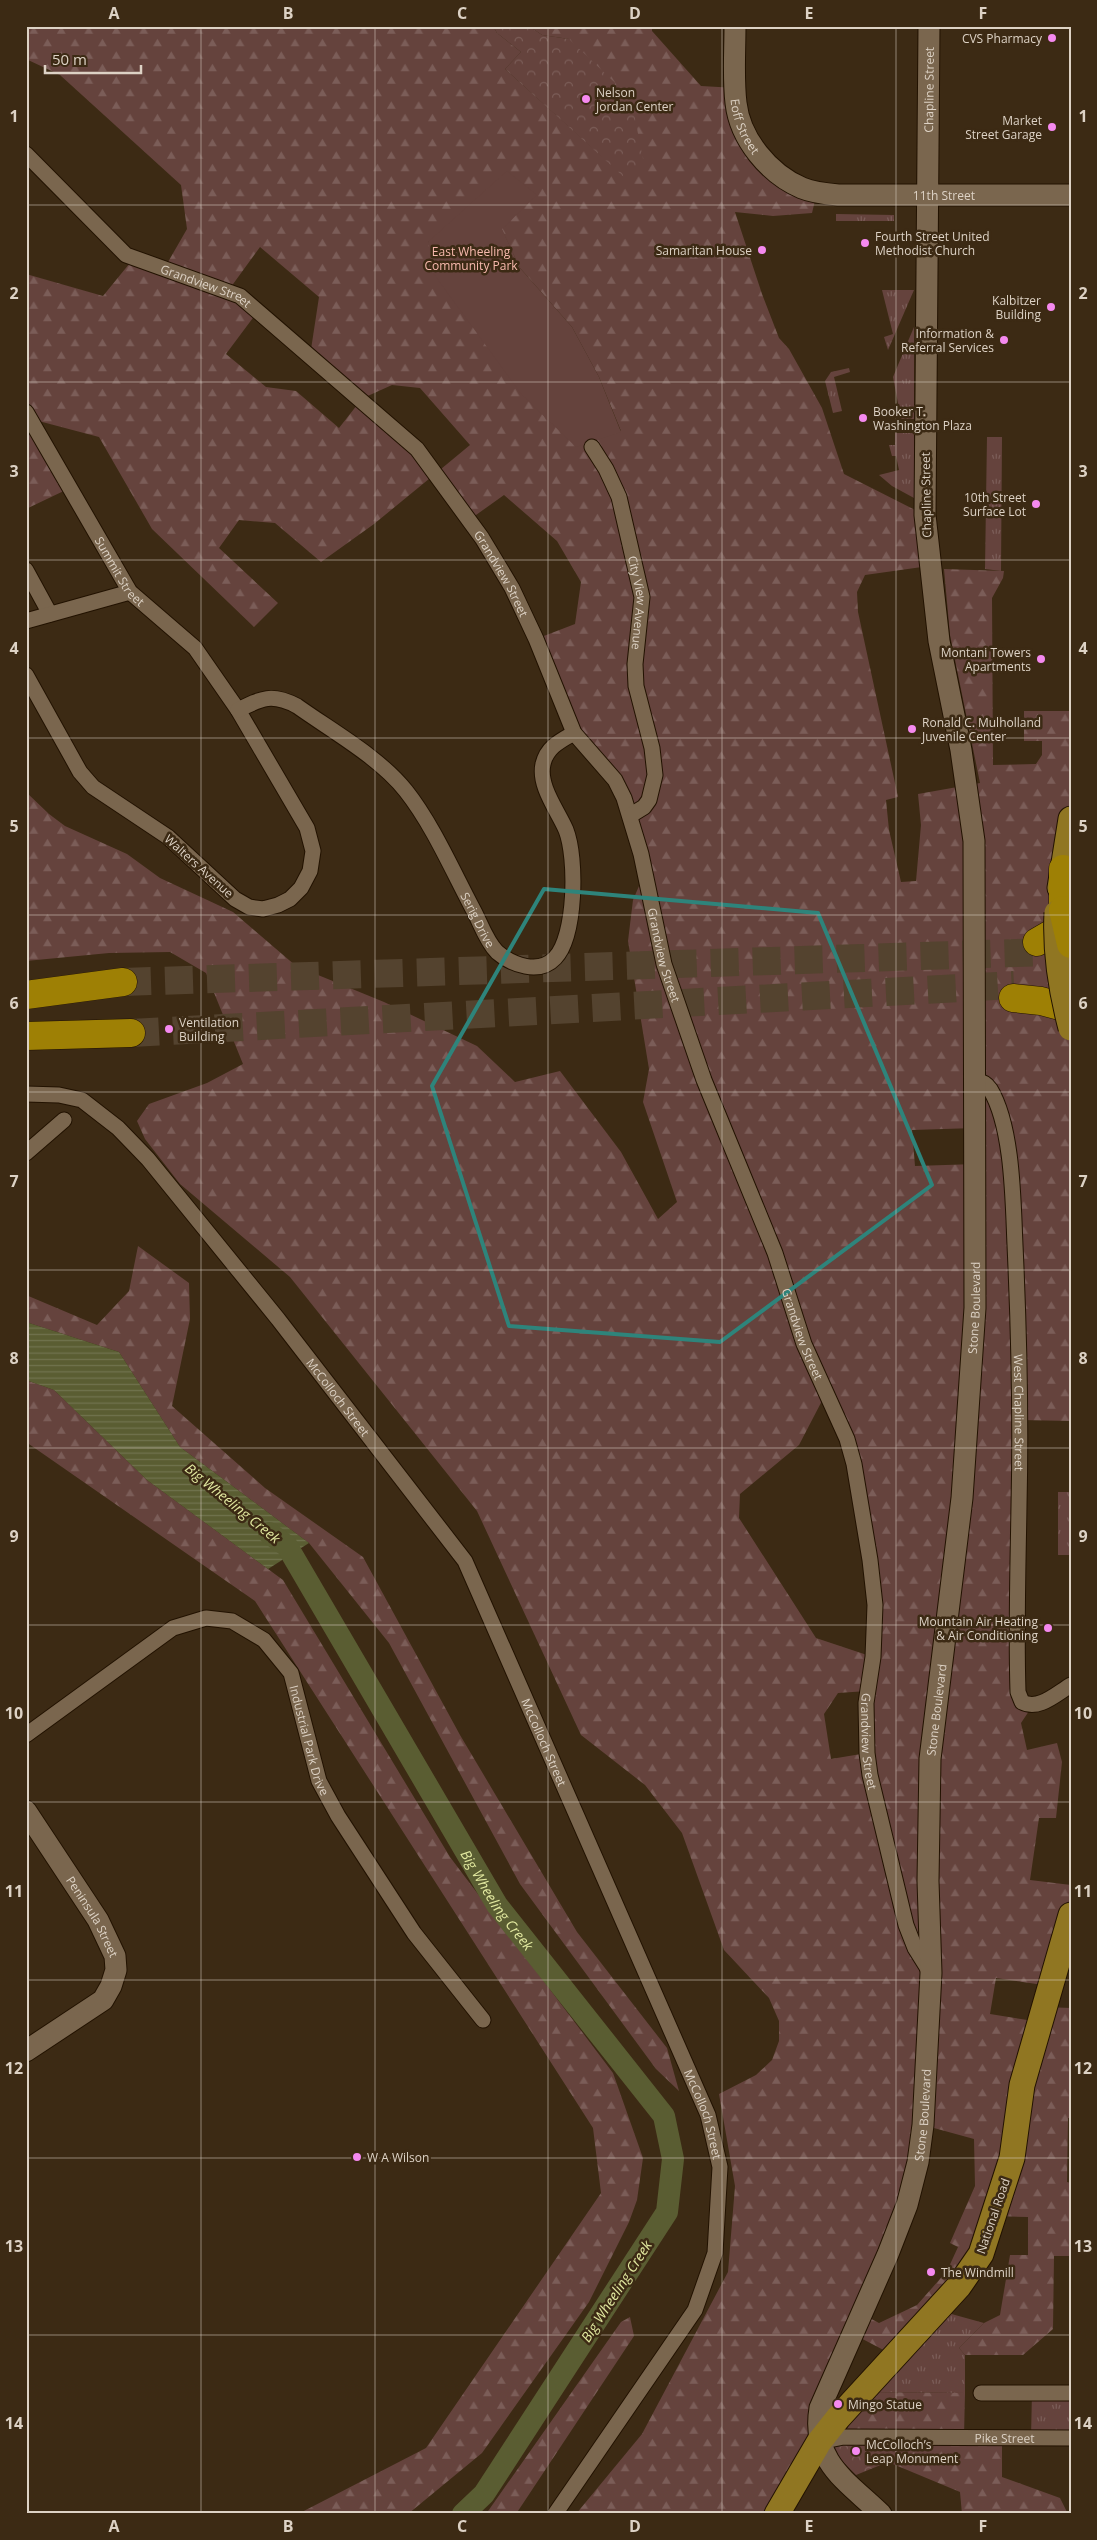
<svg xmlns="http://www.w3.org/2000/svg" width="1097" height="2540" font-family="'Open Sans',sans-serif">
<style>
.grass{fill:url(#grass-tufts)}
.forest{fill:url(#forest-firs);fill-rule:evenodd}
.park{fill:url(#park-crowns)}
.garden{fill:#65433d}
.water{fill:url(#water-rules)}
.lines{fill:none;stroke-linecap:round;stroke-linejoin:round}
.river{stroke:#5a5d32;stroke-width:22}
.highway-tunnel{stroke:#54432f;stroke-width:28;stroke-dasharray:28 14;stroke-linecap:butt}
.street-casing{stroke:#221200;stroke-width:17}
.secondary-casing{stroke:#221200;stroke-width:23}
.primary-casing{stroke:#221200;stroke-width:27}
.highway-casing{stroke:#221200;stroke-width:29}
.street{stroke:#7a664e;stroke-width:15}
.secondary{stroke:#7a664e;stroke-width:21}
.primary{stroke:#907622;stroke-width:25}
.highway{stroke:#9e8005;stroke-width:28}
.primary-bridge-casing{stroke:#221200;stroke-width:27;stroke-linecap:butt}
.highway-bridge-casing{stroke:#221200;stroke-width:29;stroke-linecap:butt}
.primary-bridge{stroke:#907622;stroke-width:25}
.highway-bridge{stroke:#9e8005;stroke-width:28}
.marked{fill:none;stroke:#2e847b;stroke-width:4;stroke-linejoin:round}
.grid{fill:none;stroke:#ddd2c5;stroke-width:1;stroke-opacity:0.55}
.poi-dot{fill:#f589ef;stroke:#3c2a14;stroke-width:2}
.labels{text-anchor:middle;dominant-baseline:central;stroke-width:5;stroke-linejoin:round;paint-order:stroke}
.poi-label{font-size:12px;fill:#ddd2c5;stroke:#3c2a14;text-anchor:start}
.street-label{font-size:12px;fill:#ddd2c5;stroke:#3c2a14}
.park-label{font-size:12px;fill:#f7b9ad;stroke:#3c2a14}
.water-label{font-size:14px;font-style:italic;fill:#e2e9a0;stroke:#3c2a14}
.neatline{fill:none;stroke:#ddd2c5;stroke-width:2}
.grid-label{font-size:16px;text-anchor:middle;font-weight:bold;fill:#ddd2c5}
</style>
<defs>
<pattern id="grass-tufts" width="24" height="20" patternUnits="userSpaceOnUse" patternTransform="scale(1.25)"><rect width="24" height="20" fill="#65433d"/><path d="M3 7l-1-3M5 7V3M7 7l1-3M15 17l-1-3M17 17v-4M19 17l1-3" fill="none" stroke="#7b5d58"/></pattern>
<pattern id="forest-firs" width="22" height="20" patternUnits="userSpaceOnUse" patternTransform="scale(1.25)"><rect width="22" height="20" fill="#65433d"/><path d="M5 1l3.5 6h-7zM16 11l3.5 6h-7z" fill="#7b5d58"/></pattern>
<pattern id="park-crowns" width="20" height="18" patternUnits="userSpaceOnUse" patternTransform="scale(1.25)"><rect width="20" height="18" fill="#65433d"/><path d="M2 6a3 3 0 1 1 6 0M12 15a3 3 0 1 1 6 0" fill="none" stroke="#7b5d58"/></pattern>
<pattern id="water-rules" width="6" height="5" patternUnits="userSpaceOnUse" patternTransform="scale(1.25)"><rect width="6" height="5" fill="#5a5d32"/><path d="M0 2.5h6" fill="none" stroke="#71734e"/></pattern>
</defs>
<rect width="100%" height="100%" fill="#3c2a14"/>
<path class="grass" d="M836 214 894 215V221H836Z
M882 290H914L888 350 884 337 893 334Z
M914 327V419H901L893 377Z
M849 368 850 372 834 377 842 411 833 413 825 381 831 372Z
M895 433H914V498L892 486 879 475 899 470 896 456H892L889 445H895Z
M987 437H1002L1001 571 985 569Z
M1058 1492H1071V1555H1058Z
M937 2310 984 2323 959 2348 965 2355V2393L860 2392Z
M1032 2393H1071V2438L1031 2437Z"/>
<path class="forest" d="M26 26H493L497 33 521 52 505 69 625 177 569 39 542 35 529 26H652V31L701 86 736 88 749 140 817 192 812 213 773 216 735 212 762 294 779 338 789 349 822 408 844 474 925 515 929 566 865 575 857 592 858 612 898 797 886 800 889 830 901 882 916 881 921 825 918 794 980 783 950 635 944 569 1004 571 1003 578 992 598 993 765 1036 764 1042 755V741H1024V711H1071V819L1063 869 1071 1009V1421L1020 1420 1018 1692 1033 1705 1021 1723 1027 1750 1057 1743 1062 1762 1056 1818H1039L1030 1880 1071 1885V1915L1050 1986 996 1978 990 2014 1040 2022 1044 2007 1071 2008V2118H1068L1067 2182 1071 2183V2256H1054L1053 2329 1023 2355H965L959 2348 984 2323 1000 2315 1010 2255H1028V2217L995 2216 893 2355 853 2334 818 2419 860 2392 965 2393 964 2436 1002 2437V2477L1060 2498 1068 2514H962L960 2492 888 2462 890 2440 819 2442 777 2514H576L642 2434 728 2272 735 2186 719 2094 756 2075 772 2060 779 2041V2021L769 1998 724 1950 682 1833 645 1785 581 1735 477 1511 290 1277 180 1184 145 1139 137 1121 149 1104 207 1083 243 1064 206 973 170 952 109 953 26 961V792L49 814 65 826 127 854 160 878 233 912 296 966 384 1002 477 1046 515 1082 560 1071 621 1152 658 1219 677 1202 643 1102 649 1069 628 941 633 900 645 872 631 815 595 759 536 639 575 624 581 582 557 541 504 495 469 520 435 474 374 524 321 562 275 523 239 520 219 548 278 603 254 627 152 529 99 437 31 419 70 488 26 509V274L103 296 134 258 164 269 187 229 181 185 60 75 26 59ZM510 220 501 228 520 268 572 327 599 377 621 431 428 242ZM260 247 319 297 310 356 361 400 339 428 296 391 266 387 226 354 258 311 228 291ZM392 385 420 388 470 445 435 474 361 399ZM975 1128 976 1164 915 1166 912 1130ZM825 1395 854 1464 873 1657 816 1638 739 1518 740 1494 799 1445ZM867 1691V1753L831 1759 824 1714 838 1693ZM923 2125 974 2139 975 2186 950 2243 958 2247 947 2271 917 2305 879 2323 862 2314Z
M138 1246 189 1283 190 1319 172 1406 265 1488 363 1557 460 1735 577 1932 667 2048 679 2091 656 2069 520 1884 389 1643 309 1543 180 1447 119 1352 26 1322V1295L97 1325 129 1291Z
M26 1380 54 1390 147 1480 283 1580 450 1857 613 2073 643 2158 637 2200 629 2222 589 2302 482 2453 408 2514H298L426 2448 601 2193 593 2128 255 1601 26 1442Z
M630 2317 634 2336 516 2514H486L621 2322Z"/>
<path class="park" d="M493 26H529L542 35 569 39 631 98 643 159 625 178 505 69 521 52 497 33Z
M890 2440 888 2462 856 2475 832 2451 838 2443Z"/>
<path class="garden" d="M507 171 537 195 502 229 520 268 572 327 599 377 621 432 576 447 522 395 433 273 428 242Z"/>
<path class="water" d="M26 1322 119 1352 180 1447 309 1543 268 1569 147 1480 54 1390 26 1380Z"/>
<g class="lines">
<path class="river" id="s1" d="M269 1533 287 1546 497 1905 664 2116 673 2159 667 2212 484 2494 463 2514"/>
<path class="highway-tunnel" d="M123 982 1047 952
M131 1033 1014 985"/>
<g class="street-casing">
<g id="street">
<path id="s2" d="M26 154 126 255 240 296 417 449 482 538 512 588 536 639 574 733 615 780 624 798 641 854 664 964 704 1080 775 1253 804 1344 847 1439 854 1464 870 1560 875 1605 873 1657 866 1703 867 1753 870 1775 906 1925 915 1948 930 1972"/>
<path id="s3" d="M26 412 130 592 195 648 238 710 307 828 313 851 310 871 301 888 290 899 278 905 263 909 249 907 235 899 168 837 93 787 80 772 26 675"/>
<path id="s4" d="M592 447 606 469 619 497 642 597 635 664 636 686 652 748 655 775 649 800 644 807 631 815"/>
<path d="M26 570 50 614"/>
<path d="M26 621 130 592"/>
<path id="s5" d="M238 710C262 698 272 693 297 706 332 731 379 757 406 791 433 825 454 874 475 913 481 925 487 942 497 952 512 965 539 975 555 958 576 936 577 858 566 830 558 811 538 786 543 764 547 747 560 741 574 733"/>
<path id="s6" d="M974 1080C981 1081 986 1083 990 1089 1013 1127 1013 1202 1015 1245 1019 1332 1021 1419 1019 1506 1018 1568 1016 1630 1018 1692L1022 1702C1039 1711 1057 1693 1071 1685"/>
<path id="s7" d="M26 1094 59 1095 82 1100 118 1128 148 1159 278 1319 465 1561 708 2115 720 2167 715 2253 695 2310 555 2514"/>
<path d="M26 1153 64 1120"/>
<path id="s8" d="M26 1735 173 1628 206 1618 232 1621 264 1640 291 1673 319 1781 338 1816 414 1933 483 2020"/>
<path d="M981 2393H1071"/>
<path id="s9" d="M819 2442 844 2437 1071 2438"/>
</g>
</g>
<g class="secondary-casing">
<g id="secondary">
<path id="s10" d="M735 26C735 52 733 78 736 103 740 139 769 174 802 188 814 193 827 194 839 195H1071"/>
<path id="s11" d="M26 1811 98 1920 115 1956 116 1970 111 1986 103 2000 26 2051"/>
<path id="s12" d="M881 2514C847 2481 811 2462 820 2408L888 2254 907 2205 918 2162 923 2125 931 1973 928 1881 930 1759 962 1498 975 1308 974 841 961 750 939 641 925 515 929 26"/>
</g>
</g>
<g class="primary-casing">
<path id="primary" d="M1060 888 1071 819
M777 2514 819 2442 838 2418 959 2286 981 2254 1012 2158 1022 2085 1071 1915"/>
</g>
<g class="highway-casing">
<path id="highway" d="M1063 869V910
M1037 942 1056 931 1071 919
M26 995 123 982
M1013 998 1041 1001 1071 1009
M26 1036 131 1033"/>
</g>
<use href="#street" class="street"/>
<use href="#secondary" class="secondary"/>
<use href="#primary" class="primary"/>
<use href="#highway" class="highway"/>
<g class="primary-bridge-casing">
<path id="primary-bridge" d="M1057 913C1055 952 1061 990 1071 1028"/>
</g>
<g class="highway-bridge-casing">
<path id="highway-bridge" d="M1063 910 1071 944"/>
</g>
<use href="#primary-bridge" class="primary-bridge"/>
<use href="#highway-bridge" class="highway-bridge"/>
</g>
<path class="marked" d="M544 889 818 913 932 1185 720 1342 509 1326 432 1086Z"/>
<path class="grid" d="M201 26V2514M375 26V2514M548 26V2514M722 26V2514M896 26V2514M26 205H1071M26 382H1071M26 560H1071M26 738H1071M26 915H1071M26 1092H1071M26 1270H1071M26 1448H1071M26 1625H1071M26 1802H1071M26 1980H1071M26 2158H1071M26 2335H1071"/>
<g class="poi-dot">
<circle cx="1052" cy="38" r="5"/>
<circle cx="586" cy="99" r="5"/>
<circle cx="1052" cy="127" r="5"/>
<circle cx="865" cy="243" r="5"/>
<circle cx="762" cy="250" r="5"/>
<circle cx="1051" cy="307" r="5"/>
<circle cx="1004" cy="340" r="5"/>
<circle cx="863" cy="418" r="5"/>
<circle cx="1036" cy="504" r="5"/>
<circle cx="1041" cy="659" r="5"/>
<circle cx="912" cy="729" r="5"/>
<circle cx="169" cy="1029" r="5"/>
<circle cx="1048" cy="1628" r="5"/>
<circle cx="357" cy="2157" r="5"/>
<circle cx="931" cy="2272" r="5"/>
<circle cx="838" cy="2404" r="5"/>
<circle cx="856" cy="2451" r="5"/>
</g>
<g class="labels">
<g class="poi-label">
<text x="1042" y="38" text-anchor="end">CVS Pharmacy</text>
<text x="596" y="92">Nelson<tspan x="596" dy="14">Jordan Center</tspan></text>
<text x="1042" y="120" text-anchor="end">Market<tspan x="1042" dy="14">Street Garage</tspan></text>
<text x="875" y="236">Fourth Street United<tspan x="875" dy="14">Methodist Church</tspan></text>
<text x="752" y="250" text-anchor="end">Samaritan House</text>
<text x="1041" y="300" text-anchor="end">Kalbitzer<tspan x="1041" dy="14">Building</tspan></text>
<text x="994" y="333" text-anchor="end">Information &amp;<tspan x="994" dy="14">Referral Services</tspan></text>
<text x="873" y="411">Booker T.<tspan x="873" dy="14">Washington Plaza</tspan></text>
<text x="1026" y="497" text-anchor="end">10th Street<tspan x="1026" dy="14">Surface Lot</tspan></text>
<text x="1031" y="652" text-anchor="end">Montani Towers<tspan x="1031" dy="14">Apartments</tspan></text>
<text x="922" y="722">Ronald C. Mulholland<tspan x="922" dy="14">Juvenile Center</tspan></text>
<text x="179" y="1022">Ventilation<tspan x="179" dy="14">Building</tspan></text>
<text x="1038" y="1621" text-anchor="end">Mountain Air Heating<tspan x="1038" dy="14">&amp; Air Conditioning</tspan></text>
<text x="367" y="2157">W A Wilson</text>
<text x="941" y="2272">The Windmill</text>
<text x="848" y="2404">Mingo Statue</text>
<text x="866" y="2444">McColloch’s<tspan x="866" dy="14">Leap Monument</tspan></text>
</g>
<g class="street-label">
<text stroke="none"><textPath href="#s12" startOffset="2474">Chapline Street</textPath></text>
<text stroke="none"><textPath href="#s10" startOffset="102">Eoff Street</textPath></text>
<text stroke="none"><textPath href="#s10" startOffset="332">11th Street</textPath></text>
<text stroke="none"><textPath href="#s2" startOffset="228">Grandview Street</textPath></text>
<text transform="translate(926 495) rotate(-91)">Chapline Street</text>
<text stroke="none"><textPath href="#s3" startOffset="185">Summit Street</textPath></text>
<text stroke="none"><textPath href="#s2" startOffset="648">Grandview Street</textPath></text>
<text stroke="none"><textPath href="#s4" startOffset="165">City View Avenue</textPath></text>
<text transform="translate(199 866) rotate(42)">Walters Avenue</text>
<text stroke="none"><textPath href="#s5" startOffset="349">Serig Drive</textPath></text>
<text stroke="none"><textPath href="#s2" startOffset="1068">Grandview Street</textPath></text>
<text stroke="none"><textPath href="#s12" startOffset="1252">Stone Boulevard</textPath></text>
<text stroke="none"><textPath href="#s2" startOffset="1472">Grandview Street</textPath></text>
<text stroke="none"><textPath href="#s7" startOffset="450">McColloch Street</textPath></text>
<text stroke="none"><textPath href="#s6" startOffset="346">West Chapline Street</textPath></text>
<text stroke="none"><textPath href="#s12" startOffset="848">Stone Boulevard</textPath></text>
<text stroke="none"><textPath href="#s8" startOffset="392">Industrial Park Drive</textPath></text>
<text stroke="none"><textPath href="#s2" startOffset="1892">Grandview Street</textPath></text>
<text stroke="none"><textPath href="#s7" startOffset="855">McColloch Street</textPath></text>
<text stroke="none"><textPath href="#s11" startOffset="125">Peninsula Street</textPath></text>
<text stroke="none"><textPath href="#s7" startOffset="1260">McColloch Street</textPath></text>
<text stroke="none"><textPath href="#s12" startOffset="442">Stone Boulevard</textPath></text>
<text transform="translate(993 2216) rotate(-71)">National Road</text>
<text stroke="none"><textPath href="#s9" startOffset="186">Pike Street</textPath></text>
</g>
<g class="park-label">
<text x="471" y="251">East Wheeling<tspan x="471" dy="14">Community Park</tspan></text>
</g>
<g class="water-label">
<text transform="translate(233 1503) rotate(39)">Big Wheeling Creek</text>
<text stroke="none"><textPath href="#s1" startOffset="434">Big Wheeling Creek</textPath></text>
<text transform="translate(616 2291) rotate(-57)">Big Wheeling Creek</text>
</g>
</g>
<rect width="1097" height="2540" fill="none" stroke="#3c2a14" stroke-width="55"/>
<path d="M45 65v8h96v-8" fill="none" stroke="#ddd2c5" stroke-width="2.5"/>
<text x="52" y="65" font-size="15" fill="#ddd2c5" stroke="#3c2a14" stroke-width="4" paint-order="stroke">50 m</text>
<rect x="28" y="28" width="1042" height="2484" class="neatline"/>
<g class="grid-label">
<text x="114" y="19">A</text>
<text x="288" y="19">B</text>
<text x="462" y="19">C</text>
<text x="635" y="19">D</text>
<text x="809" y="19">E</text>
<text x="983" y="19">F</text>
<text x="14" y="122">1</text>
<text x="1083" y="122">1</text>
<text x="14" y="299">2</text>
<text x="1083" y="299">2</text>
<text x="14" y="477">3</text>
<text x="1083" y="477">3</text>
<text x="14" y="654">4</text>
<text x="1083" y="654">4</text>
<text x="14" y="832">5</text>
<text x="1083" y="832">5</text>
<text x="14" y="1009">6</text>
<text x="1083" y="1009">6</text>
<text x="14" y="1187">7</text>
<text x="1083" y="1187">7</text>
<text x="14" y="1364">8</text>
<text x="1083" y="1364">8</text>
<text x="14" y="1542">9</text>
<text x="1083" y="1542">9</text>
<text x="14" y="1719">10</text>
<text x="1083" y="1719">10</text>
<text x="14" y="1897">11</text>
<text x="1083" y="1897">11</text>
<text x="14" y="2074">12</text>
<text x="1083" y="2074">12</text>
<text x="14" y="2252">13</text>
<text x="1083" y="2252">13</text>
<text x="14" y="2429">14</text>
<text x="1083" y="2429">14</text>
<text x="114" y="2532">A</text>
<text x="288" y="2532">B</text>
<text x="462" y="2532">C</text>
<text x="635" y="2532">D</text>
<text x="809" y="2532">E</text>
<text x="983" y="2532">F</text>
</g>
</svg>
